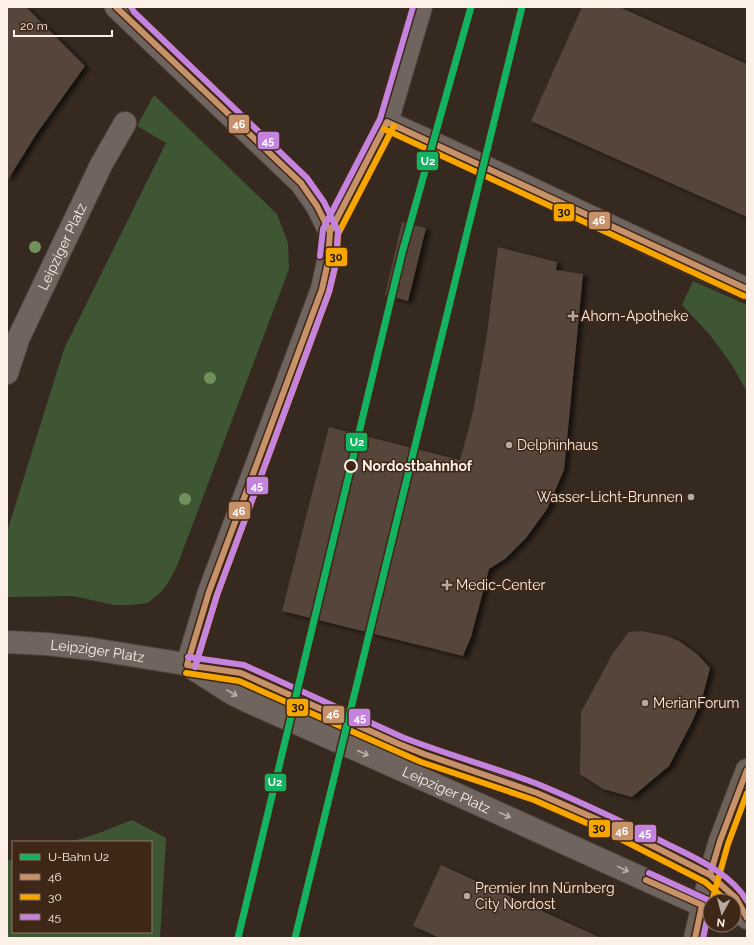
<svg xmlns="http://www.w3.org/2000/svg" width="754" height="945" font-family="Raleway,sans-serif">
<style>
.green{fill:#3f5634}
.building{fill:#54453a;filter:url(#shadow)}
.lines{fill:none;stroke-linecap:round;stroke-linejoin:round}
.minor-casing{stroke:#524640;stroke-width:24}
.major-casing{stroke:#524640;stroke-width:24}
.minor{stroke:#6f645e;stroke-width:22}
.major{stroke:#6e6258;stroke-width:22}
.bus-1-casing{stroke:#3f2717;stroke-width:9}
.bus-2-casing{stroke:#3f2717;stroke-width:9}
.bus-3-casing{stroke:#3f2717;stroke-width:9}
.bus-1{stroke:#c7916a;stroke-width:6}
.bus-2{stroke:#f7a600;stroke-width:6}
.bus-3{stroke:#c483df;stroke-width:6}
.metro-1-casing{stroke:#3f2717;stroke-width:10}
.metro-1{stroke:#13b361;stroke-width:7}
.tree{fill:#71915c}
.oneway{stroke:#bdb1a9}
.poi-dot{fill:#b7aaa1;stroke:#3f2717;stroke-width:1.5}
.stop-dot{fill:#3f2717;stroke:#fdf0e7;stroke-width:2}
.labels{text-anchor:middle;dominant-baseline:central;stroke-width:3;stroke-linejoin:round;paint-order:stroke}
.street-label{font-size:14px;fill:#fdf0e7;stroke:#3f2717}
.poi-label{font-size:14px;fill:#fdf0e7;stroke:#3f2717;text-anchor:start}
.stop-label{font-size:14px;font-weight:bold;fill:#fdf0e7;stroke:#3f2717;text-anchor:start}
.line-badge{stroke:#3f2717;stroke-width:1.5}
.badge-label{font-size:11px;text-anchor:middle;font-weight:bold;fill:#fff}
.pale-badge-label{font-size:11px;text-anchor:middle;font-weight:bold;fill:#111}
</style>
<defs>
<filter id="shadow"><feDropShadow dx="4.5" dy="2.5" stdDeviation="2" flood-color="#0009"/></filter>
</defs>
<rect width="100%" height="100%" fill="#362920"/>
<path class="green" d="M154 95 277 214 288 243 289 269 177 566 168 583 161 592 148 603 131 605H114L73 596 7 597V532L64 349 166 143 137 126Z
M693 281 747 305V392L732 365 710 335 682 305Z
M132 820 166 838 160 938H7V861L13 859V932H151V842H70L99 833Z"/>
<path class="building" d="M7 7H26L85 66 37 133 7 181Z
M582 7H619L747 64V217L531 121Z
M402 222 426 228 408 301 385 295Z
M498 247 557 262 556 270 583 274 564 470 547 509 526 538 505 559 489 569 471 637 463 656 282 611 329 427 460 460 473 412 487 334Z
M642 631 667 636 679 641 697 654 710 668 702 699 692 722 669 766 632 797 603 789 580 774 581 712 613 653 629 632Z
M441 865 601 938H440L413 926Z"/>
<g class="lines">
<g class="minor-casing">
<g id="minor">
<path d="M116 7 301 183 317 206 330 232"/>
<path d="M387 122C508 176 626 235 747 289"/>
<path id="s1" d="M7 373 19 337 101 165 125 123"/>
<path id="s2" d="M7 642 46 644 92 649 241 673 399 744 424 754 502 780 537 793 608 824 657 848 710 875 736 898 747 918"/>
<path d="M187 665 209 592 322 289 328 262 330 232 387 122 421 7"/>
<path id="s3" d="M195 670 231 693 247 701 456 794 710 909"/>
</g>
</g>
<g class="major-casing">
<path id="major" d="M695 938 710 875 720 841 747 770"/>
</g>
<use href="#minor" class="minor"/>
<use href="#major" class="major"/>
<g class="bus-1-casing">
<path id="bus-1" d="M116 7 301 183 317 206 330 232 328 259
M187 665 209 592 322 289 328 262 330 232 387 122 747 289
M187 665 241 673 399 744 424 754 537 793 608 824 657 848 710 875 736 898 747 918
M710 875 720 841 747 770
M646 880 702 905 695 938"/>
</g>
<g class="bus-2-casing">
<path id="bus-2" d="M384 129 744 296
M195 667 217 595 329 292 336 263 338 234 394 126
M186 673 239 681 396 751 421 762 534 800 605 831 705 882 727 901
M712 901 728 844 747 793"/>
</g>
<g class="bus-3-casing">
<path id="bus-3" d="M131 7 134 12 307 178 324 202 338 231 336 263 329 292 217 595 195 667
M320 256 323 229 380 119 413 7
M188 657 244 665 402 737C447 755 494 767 540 785 583 803 625 823 667 844 695 858 731 873 747 901
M649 873 708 900 710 906 703 938"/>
</g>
<use href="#bus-1" class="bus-1"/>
<use href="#bus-2" class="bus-2"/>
<use href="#bus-3" class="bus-3"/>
<g class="metro-1-casing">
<path id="metro-1" d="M238 938 402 253 471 7
M295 938 522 7"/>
</g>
<use href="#metro-1" class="metro-1"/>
</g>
<g class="tree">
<circle cx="35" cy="247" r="6"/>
<circle cx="210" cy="378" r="6"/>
<circle cx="185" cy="499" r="6"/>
</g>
<defs><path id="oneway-shaft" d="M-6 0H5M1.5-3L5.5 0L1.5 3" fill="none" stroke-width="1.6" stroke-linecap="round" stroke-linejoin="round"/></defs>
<g class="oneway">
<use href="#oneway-shaft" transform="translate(232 693) rotate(30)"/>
<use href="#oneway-shaft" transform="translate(363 753) rotate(24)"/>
<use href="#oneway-shaft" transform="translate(505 815) rotate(24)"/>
<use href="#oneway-shaft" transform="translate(623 869) rotate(26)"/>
</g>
<g class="poi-dot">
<path d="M571 310h4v4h4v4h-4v4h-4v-4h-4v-4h4z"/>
<circle cx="509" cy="445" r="4"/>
<circle cx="691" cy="497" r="4"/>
<path d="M445 579h4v4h4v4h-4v4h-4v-4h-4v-4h4z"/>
<circle cx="645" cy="703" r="4"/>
<circle cx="467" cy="896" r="4"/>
</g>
<circle class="stop-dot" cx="351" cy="466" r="6"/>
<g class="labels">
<g class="street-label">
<text stroke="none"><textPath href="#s1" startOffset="138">Leipziger Platz</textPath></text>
<text stroke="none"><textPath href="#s2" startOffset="91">Leipziger Platz</textPath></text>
<text stroke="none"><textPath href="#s3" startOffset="279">Leipziger Platz</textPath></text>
</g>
<g class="poi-label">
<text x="581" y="316">Ahorn-Apotheke</text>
<text x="517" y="445">Delphinhaus</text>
<text x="683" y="497" text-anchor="end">Wasser-Licht-Brunnen</text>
<text x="456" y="585">Medic-Center</text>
<text x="653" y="703">MerianForum</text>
<text x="475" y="888">Premier Inn Nürnberg<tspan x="475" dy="16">City Nordost</tspan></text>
</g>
<g class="stop-label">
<text x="362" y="466">Nordostbahnhof</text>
</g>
</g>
<g class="line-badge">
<rect x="228" y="114" width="22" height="20" rx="4" fill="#c7916a"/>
<rect x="257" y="131" width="23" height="19" rx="4" fill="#c483df"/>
<rect x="416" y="151" width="23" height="20" rx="4" fill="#13b361"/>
<rect x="553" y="203" width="22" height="19" rx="4" fill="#f7a600"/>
<rect x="588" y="211" width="23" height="19" rx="4" fill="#c7916a"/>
<rect x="325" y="247" width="23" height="20" rx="4" fill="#f7a600"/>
<rect x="345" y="432" width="23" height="20" rx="4" fill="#13b361"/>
<rect x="246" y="476" width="23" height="19" rx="4" fill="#c483df"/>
<rect x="228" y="501" width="23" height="19" rx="4" fill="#c7916a"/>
<rect x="286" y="698" width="23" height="19" rx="4" fill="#f7a600"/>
<rect x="322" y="705" width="23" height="19" rx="4" fill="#c7916a"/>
<rect x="348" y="708" width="23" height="19" rx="4" fill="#c483df"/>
<rect x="264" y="773" width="23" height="19" rx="4" fill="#13b361"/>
<rect x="588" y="819" width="23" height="19" rx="4" fill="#f7a600"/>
<rect x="611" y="821" width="23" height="20" rx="4" fill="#c7916a"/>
<rect x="634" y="824" width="23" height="19" rx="4" fill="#c483df"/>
</g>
<g class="badge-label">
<text x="239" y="128">46</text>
<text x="268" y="145">45</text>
<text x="428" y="165">U2</text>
<text x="599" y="224">46</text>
<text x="357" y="446">U2</text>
<text x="257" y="490">45</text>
<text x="239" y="515">46</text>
<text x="333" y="718">46</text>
<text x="360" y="722">45</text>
<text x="275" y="786">U2</text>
<text x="622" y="835">46</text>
<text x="645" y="837">45</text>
</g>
<g class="pale-badge-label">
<text x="564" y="216">30</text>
<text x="336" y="261">30</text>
<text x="298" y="711">30</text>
<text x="599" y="832">30</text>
</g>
<rect width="754" height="945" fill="none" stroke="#fdf0e7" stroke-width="16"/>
<rect x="12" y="841" width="140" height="92" fill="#3f2717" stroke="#8b776a"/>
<rect x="20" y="854" width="20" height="6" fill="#13b361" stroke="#8b776a"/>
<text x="48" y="861" font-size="12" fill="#fdf0e7">U-Bahn U2</text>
<rect x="20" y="874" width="20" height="6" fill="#c7916a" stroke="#8b776a"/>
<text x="48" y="881" font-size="12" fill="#fdf0e7">46</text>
<rect x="20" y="894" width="20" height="6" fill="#f7a600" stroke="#8b776a"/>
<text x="48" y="901" font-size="12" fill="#fdf0e7">30</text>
<rect x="20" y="914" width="20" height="6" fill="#c483df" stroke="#8b776a"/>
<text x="48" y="921" font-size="12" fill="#fdf0e7">45</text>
<g transform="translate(722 913) rotate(187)"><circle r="19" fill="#3f2717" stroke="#8b776a"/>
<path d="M0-3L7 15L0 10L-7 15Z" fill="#b7aaa1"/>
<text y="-6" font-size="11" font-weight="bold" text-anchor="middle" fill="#fdf0e7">N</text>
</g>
<path d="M14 30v6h98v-6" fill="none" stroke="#fdf0e7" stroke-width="2"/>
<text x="20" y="30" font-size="12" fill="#fdf0e7" stroke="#3f2717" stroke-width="3" paint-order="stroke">20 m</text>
</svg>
